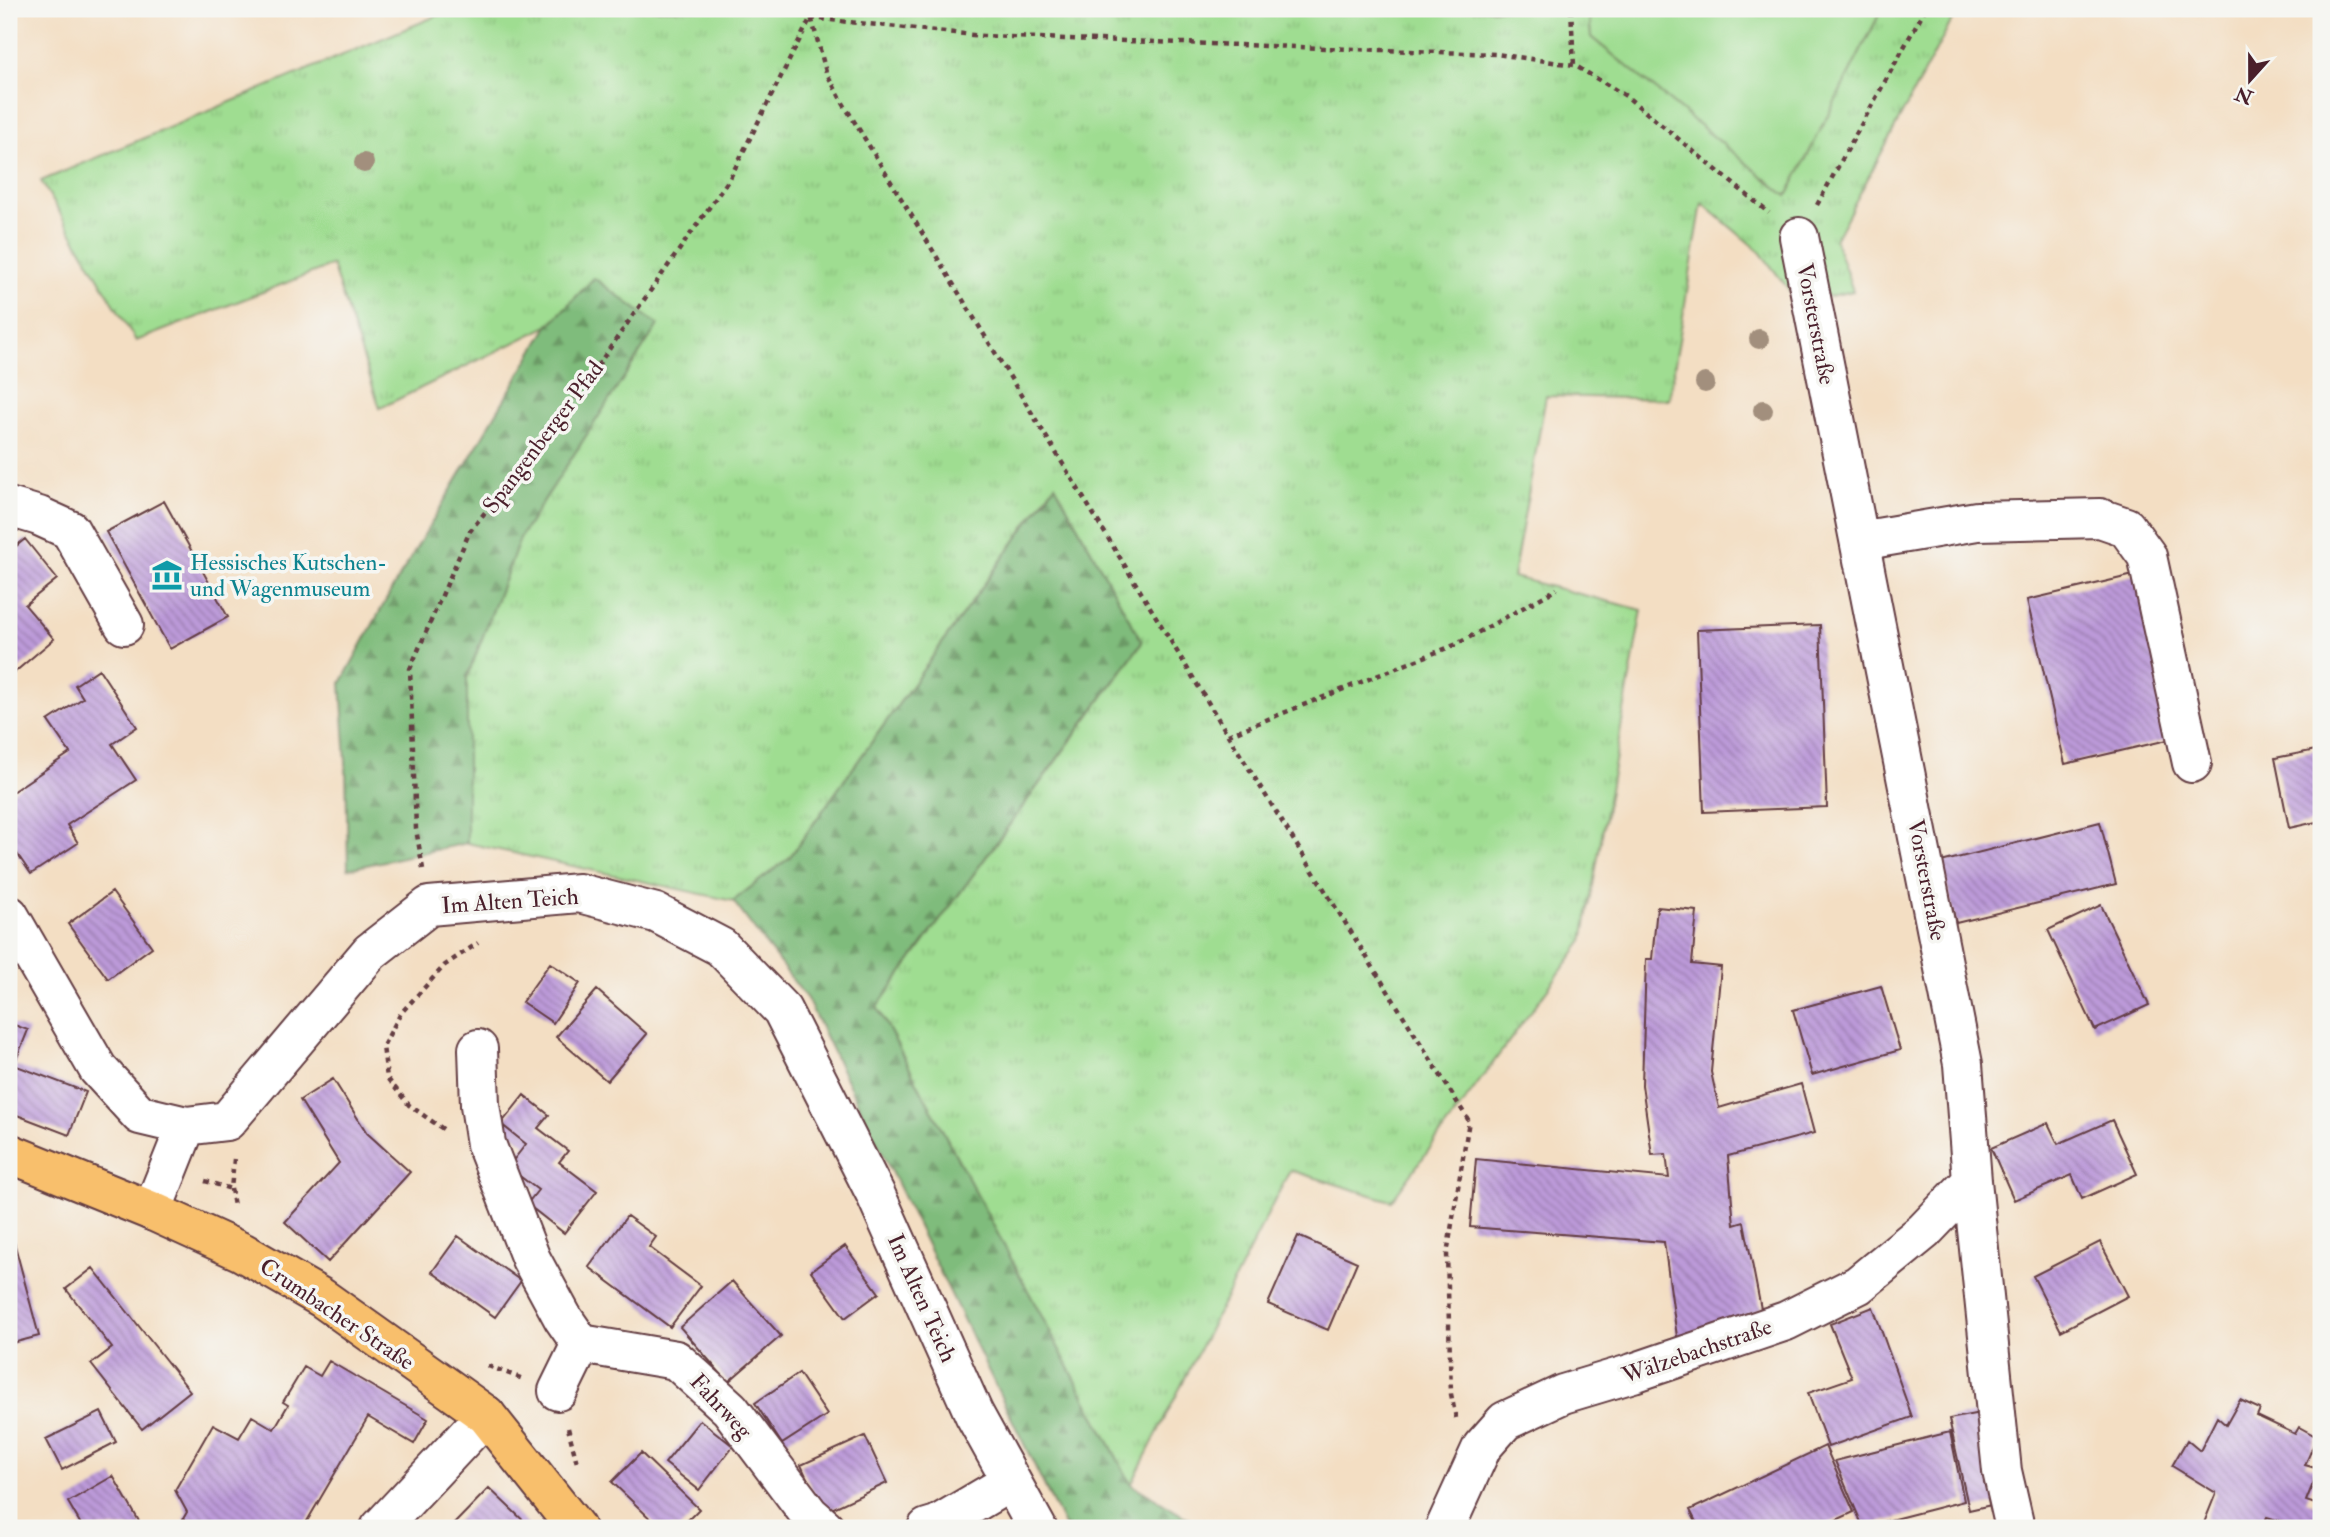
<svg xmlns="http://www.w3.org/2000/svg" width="2330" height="1537" font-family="'IM FELL Double Pica',serif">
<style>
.grass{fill:url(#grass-tufts);stroke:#747e5e;stroke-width:2}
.forest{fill:url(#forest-firs);stroke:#646e53;stroke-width:2}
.green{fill:#9fdd91;stroke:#747e5e;stroke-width:2}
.building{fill:url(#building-back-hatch)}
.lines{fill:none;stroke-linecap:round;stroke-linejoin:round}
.minor-casing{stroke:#633c42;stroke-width:42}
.major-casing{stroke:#633c42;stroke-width:42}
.path{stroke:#633c42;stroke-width:4.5;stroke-dasharray:5 5;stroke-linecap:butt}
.minor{stroke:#fff;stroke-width:38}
.major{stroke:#f8bf6c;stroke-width:38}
.tree{fill:#a28f7d}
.labels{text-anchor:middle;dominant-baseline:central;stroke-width:7;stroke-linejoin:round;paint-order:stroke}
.street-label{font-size:23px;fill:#4a1f2b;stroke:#f6f6f2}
.culture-label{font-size:23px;fill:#0d838f;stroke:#f6f6f2;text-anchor:start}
</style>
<defs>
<pattern id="grass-tufts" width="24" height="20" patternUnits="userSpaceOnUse" patternTransform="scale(1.75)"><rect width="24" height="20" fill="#9fdd91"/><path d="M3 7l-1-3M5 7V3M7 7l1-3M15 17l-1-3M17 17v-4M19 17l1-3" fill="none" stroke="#8abd7d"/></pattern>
<pattern id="forest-firs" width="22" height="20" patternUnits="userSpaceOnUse" patternTransform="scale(1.75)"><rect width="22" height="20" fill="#7fbc7b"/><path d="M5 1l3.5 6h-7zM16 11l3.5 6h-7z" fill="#6a9865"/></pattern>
<pattern id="building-back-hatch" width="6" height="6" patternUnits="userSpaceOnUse" patternTransform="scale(1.75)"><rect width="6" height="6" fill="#bc9ad9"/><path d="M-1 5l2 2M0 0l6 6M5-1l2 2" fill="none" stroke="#9b7db0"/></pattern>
</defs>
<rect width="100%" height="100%" fill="#f6f6f2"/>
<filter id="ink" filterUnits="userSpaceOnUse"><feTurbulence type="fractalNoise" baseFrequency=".0143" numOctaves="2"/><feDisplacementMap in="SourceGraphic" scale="14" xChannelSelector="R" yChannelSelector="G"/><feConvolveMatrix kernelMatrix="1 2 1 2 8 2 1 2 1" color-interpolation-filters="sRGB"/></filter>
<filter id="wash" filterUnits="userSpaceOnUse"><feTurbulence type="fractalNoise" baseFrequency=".00686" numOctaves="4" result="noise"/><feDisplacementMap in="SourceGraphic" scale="28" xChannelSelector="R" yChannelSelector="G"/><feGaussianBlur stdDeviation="1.57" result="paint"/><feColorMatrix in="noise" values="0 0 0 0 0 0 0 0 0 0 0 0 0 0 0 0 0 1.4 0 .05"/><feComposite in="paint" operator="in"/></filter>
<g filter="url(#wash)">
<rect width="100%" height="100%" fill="#f3dec3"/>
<path class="grass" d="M453 9H1589L1591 37 1787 196 1882 9H1958L1835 240 1853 291 1799 303 1760 252 1702 203 1669 399 1546 396 1513 577 1642 610 1583 941 1391 1201 1290 1170 1131 1485 877 1007 1142 643 1055 485 789 858 733 901 467 843V678L521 536 657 325 594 278 548 326 380 408 332 265 136 341 41 181Z"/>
<path class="forest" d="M594 278 658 325 521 536 467 678V843L348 869 346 762 341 683 391 591 548 326Z
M1055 485 1142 642 877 1007 1131 1484 1203 1528H1065L807 999 733 901 789 858Z"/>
<path class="green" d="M1589 9H1882L1787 196 1591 37Z"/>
<g id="blocks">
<path class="building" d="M164 501 228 617 170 649 106 532Z
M25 539 57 579 25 605 54 639 9 677V552Z
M2138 574 2176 738 2065 764 2027 600Z
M1820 625 1827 807 1704 812 1697 630Z
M99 669 137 727 112 744 136 780 67 825 78 843 31 874 9 842V794L70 753 48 721 83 698 75 685Z
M2321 749V821L2289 828 2275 758Z
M2100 822 2116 884 1956 923 1941 862Z
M112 892 152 947 108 979 68 924Z
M2101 905 2149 1005 2095 1030 2048 930Z
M1657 907 1697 911 1692 964 1721 967 1711 1072 1719 1108 1801 1084 1814 1133 1728 1156 1734 1225 1744 1222 1761 1309 1678 1344 1664 1242 1470 1227 1476 1159 1669 1178 1666 1154 1652 1155 1642 1085 1646 959H1652Z
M550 963 580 983 553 1023 522 1002Z
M1881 986 1900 1050 1812 1075 1793 1010Z
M597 990 647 1034 607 1081 556 1037Z
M9 1023 28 1030 14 1065 86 1092 69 1135 9 1112Z
M333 1079 367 1133 410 1172 328 1262 285 1222 339 1163 300 1100Z
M524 1095 549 1115 538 1128 568 1151 559 1162 597 1191 564 1233 527 1204 538 1190 508 1167 526 1144 501 1124Z
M2112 1120 2137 1174 2082 1199 2072 1175 2014 1200 1991 1148 2048 1123 2058 1144Z
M627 1216 656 1237 649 1247 701 1286 670 1327 589 1267Z
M9 1223 39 1336 9 1344Z
M458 1236 521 1281 495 1317 432 1272Z
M1298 1236 1357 1262 1328 1330 1268 1304Z
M2100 1242 2128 1296 2061 1331 2033 1276Z
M845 1246 879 1293 845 1318 811 1271Z
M93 1268 190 1391 142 1429 91 1364 112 1348 66 1289Z
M732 1281 781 1336 728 1382 680 1327Z
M1873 1307 1912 1417 1828 1447 1808 1393 1852 1378 1830 1324Z
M329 1361 428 1419 414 1444 368 1417 303 1528H198L183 1519 187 1512 175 1490 213 1424 239 1438 252 1416 274 1429 288 1405 283 1402 304 1367 320 1376Z
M799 1373 827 1415 782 1444 755 1403Z
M2240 1400 2260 1409 2257 1416 2295 1434 2299 1427 2317 1437 2305 1465 2319 1469 2306 1501 2321 1506 2315 1528H2303L2267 1517 2262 1528H2202L2216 1493 2172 1466 2187 1440 2200 1451 2217 1417 2226 1425Z
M101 1412 116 1442 62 1470 46 1439Z
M1980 1413 2000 1503 1969 1510 1949 1419Z
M700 1420 733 1446 699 1490 665 1463Z
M1950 1432 1964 1501 1863 1527 1835 1461Z
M865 1436 887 1483 823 1513 801 1465Z
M1825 1446 1854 1512 1819 1528H1699L1690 1510Z
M641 1453 699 1509 680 1528H660L612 1482Z
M113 1476 143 1528H83L68 1502Z
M489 1488 531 1528H450Z"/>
</g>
</g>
<g filter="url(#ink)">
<use href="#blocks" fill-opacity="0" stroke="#633c42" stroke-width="2"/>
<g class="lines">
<g class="minor-casing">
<path id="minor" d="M1799 237 1963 1064 1972 1181 2002 1471 2015 1528
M9 507 39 516 70 530 124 625
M1860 541 1977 521 2100 518 2126 527 2147 556 2192 763
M9 915 98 1069 140 1115 186 1126 227 1121 370 952 429 906 579 893 656 913 721 947 782 1010 875 1193 974 1414 1037 1528
M478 1049 480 1105 486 1144 531 1259 563 1318 581 1344
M152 1211 186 1126
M581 1344 676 1360 730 1409 809 1514 825 1528
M558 1391 581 1344
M380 1528 486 1415
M927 1528 937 1525 1010 1482
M1445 1528 1482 1447 1505 1421 1563 1394 1633 1373 1786 1321 1858 1285 1924 1231 1972 1181"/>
</g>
<g class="major-casing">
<path id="major" d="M9 1153 152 1211 242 1252 322 1298 486 1415 576 1528"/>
</g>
<path class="path" d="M809 9 826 72 843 103 1228 735 1469 1121 1447 1254 1451 1394 1456 1418
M1571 9 1574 65
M811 18 983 36 1496 54 1574 65 1626 96 1769 213
M1817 205 1925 9
M1228 735 1457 644 1557 589
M423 869 416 829 410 669 470 531 557 423 730 178 810 19
M443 1129 409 1105 387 1078 383 1046 401 1013 445 965 478 943
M234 1159 231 1189 234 1206
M205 1181 231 1189
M488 1366 523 1379
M568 1428 577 1463"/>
<use href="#minor" class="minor"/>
<use href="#major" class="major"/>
</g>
<g class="tree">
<circle cx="364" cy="163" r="10"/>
<circle cx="1759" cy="339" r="10"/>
<circle cx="1705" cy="383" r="10"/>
<circle cx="1763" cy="410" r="10"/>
</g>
</g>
<defs>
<g id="museum-bare" transform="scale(2.415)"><path d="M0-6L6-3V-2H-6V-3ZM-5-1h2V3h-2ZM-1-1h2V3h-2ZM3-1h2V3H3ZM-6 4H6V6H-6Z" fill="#0f9aa8" stroke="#f6f6f2" stroke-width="2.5" paint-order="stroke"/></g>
</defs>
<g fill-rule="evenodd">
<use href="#museum-bare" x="167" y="575"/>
</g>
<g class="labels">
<g class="street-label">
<text transform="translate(1816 324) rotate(79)">Vorsterstraße</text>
<text transform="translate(543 437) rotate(-53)">Spangenberger Pfad</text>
<text transform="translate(1927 880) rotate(79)">Vorsterstraße</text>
<text transform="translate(510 901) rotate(-4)">Im Alten Teich</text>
<text transform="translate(922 1298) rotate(66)">Im Alten Teich</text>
<text transform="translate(337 1314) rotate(34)">Crumbacher Straße</text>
<text transform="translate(1697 1351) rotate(-19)">Wälzebachstraße</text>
<text transform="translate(721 1406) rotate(47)">Fahrweg</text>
</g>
<g class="culture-label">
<text x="190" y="562">Hessisches Kutschen-<tspan x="190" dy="26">und Wagenmuseum</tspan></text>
</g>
</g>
<rect width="2330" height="1537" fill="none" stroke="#f6f6f2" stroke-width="35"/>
<g transform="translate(2250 80) rotate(201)" stroke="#f6f6f2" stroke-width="5" paint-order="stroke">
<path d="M0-5L12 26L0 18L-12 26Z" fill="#4a1f2b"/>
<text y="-10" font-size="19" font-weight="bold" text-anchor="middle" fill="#4a1f2b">N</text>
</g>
</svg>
